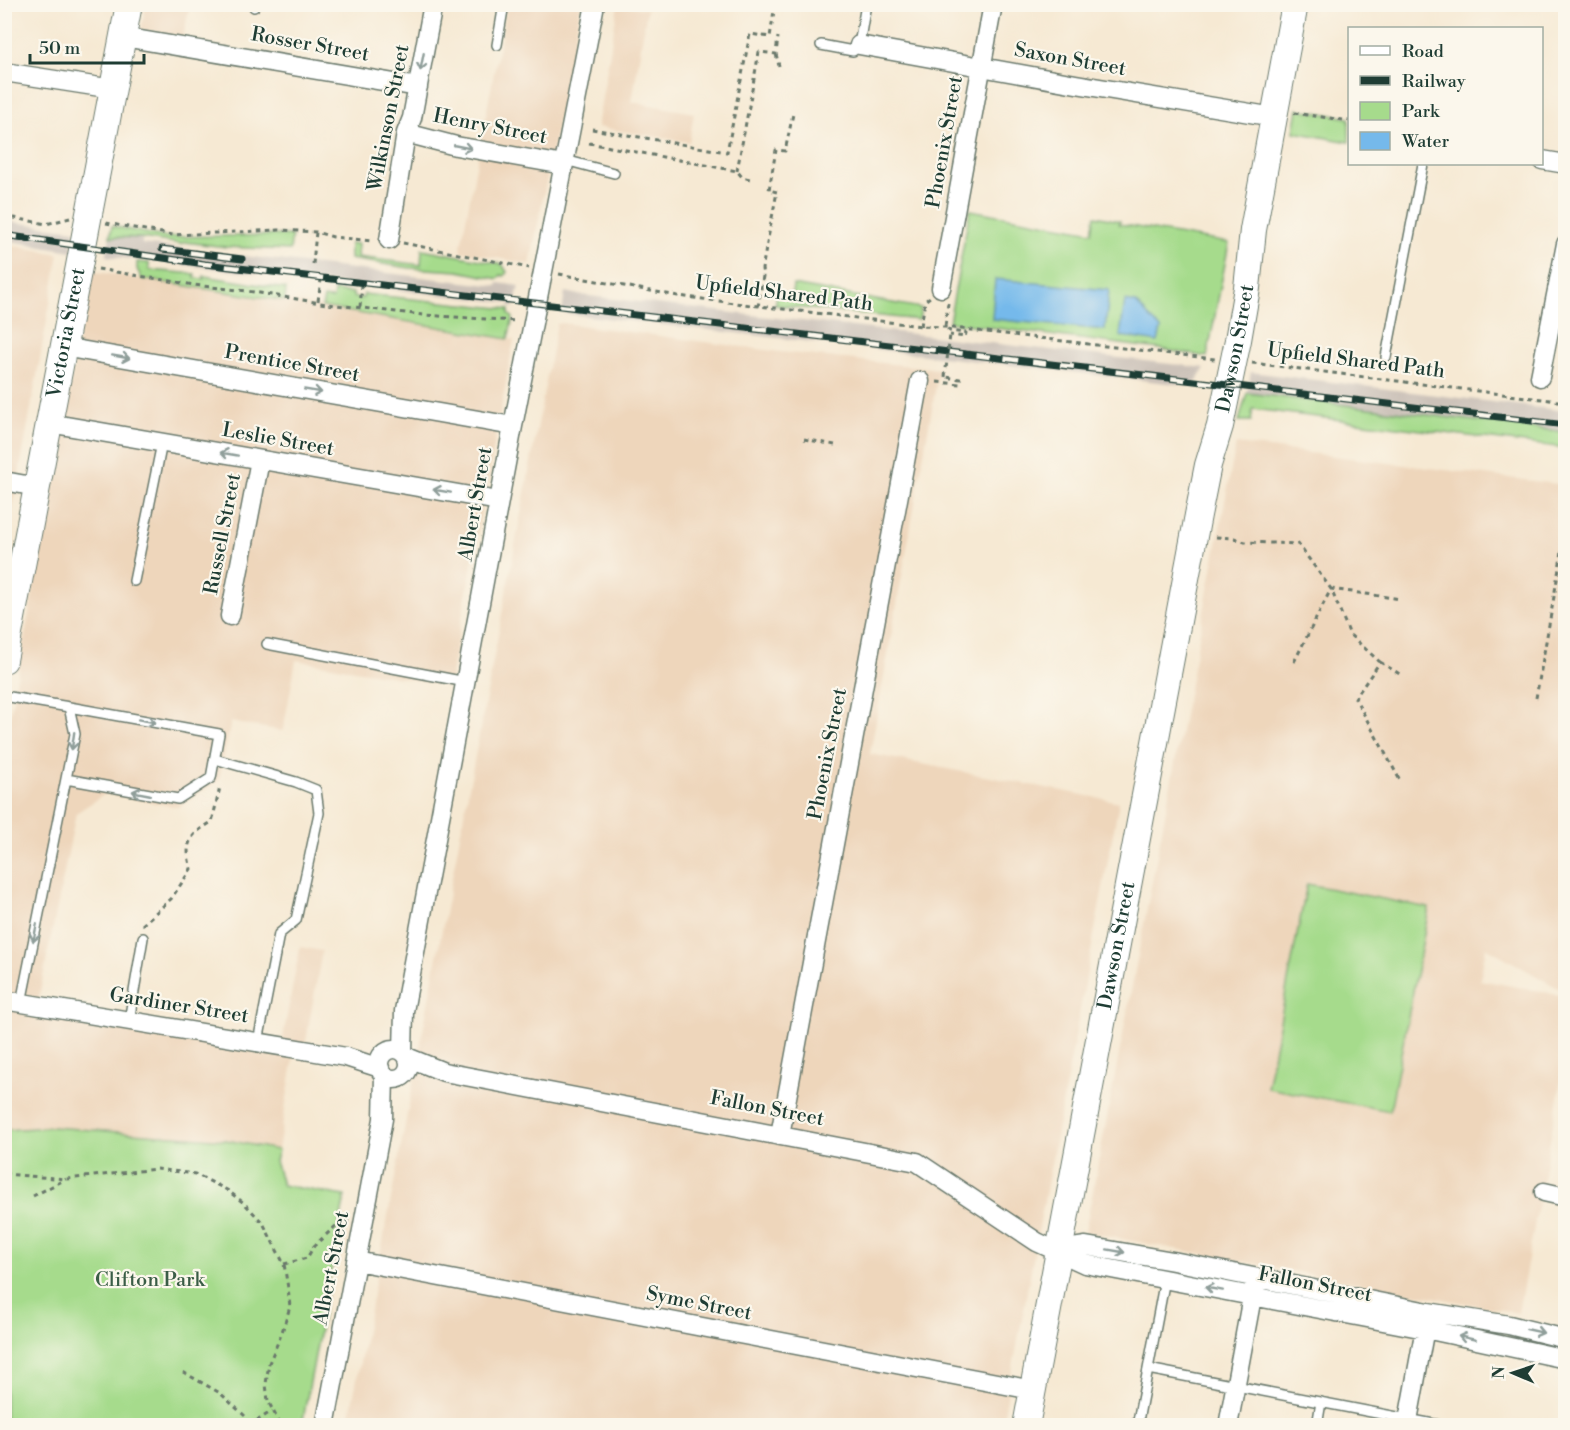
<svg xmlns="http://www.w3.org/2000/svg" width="1570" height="1430" font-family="'Libre Bodoni',serif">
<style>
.built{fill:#eed6bb}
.industrial{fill:#ccc2b9}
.green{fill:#a6db8c;stroke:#628c60;stroke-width:1.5}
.water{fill:#75b9eb;stroke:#4a7b90;stroke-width:1.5}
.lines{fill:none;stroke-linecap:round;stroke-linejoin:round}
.lane-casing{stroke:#6a796c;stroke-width:12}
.street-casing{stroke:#6a796c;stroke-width:21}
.secondary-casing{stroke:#6a796c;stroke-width:28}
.path{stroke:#6a796c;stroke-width:3;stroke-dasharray:4.5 4.5;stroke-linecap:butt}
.lane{stroke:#fff;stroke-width:9}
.street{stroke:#fff;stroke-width:18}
.secondary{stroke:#fff;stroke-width:26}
.rail-casing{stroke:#1f3d34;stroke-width:7}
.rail{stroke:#fbf7ec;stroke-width:4.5;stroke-dasharray:14;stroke-linecap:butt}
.path-bridge{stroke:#6a796c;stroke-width:3;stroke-dasharray:4.5 4.5;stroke-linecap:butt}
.oneway{stroke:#8f9e9a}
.labels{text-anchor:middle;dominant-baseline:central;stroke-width:4.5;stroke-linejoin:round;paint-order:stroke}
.street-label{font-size:20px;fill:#1f3d34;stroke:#fbf7ec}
.park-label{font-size:20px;fill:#3a5d46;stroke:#fbf7ec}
</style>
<rect width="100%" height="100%" fill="#fbf7ec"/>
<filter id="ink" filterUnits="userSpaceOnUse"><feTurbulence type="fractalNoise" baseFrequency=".0167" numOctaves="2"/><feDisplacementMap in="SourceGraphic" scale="12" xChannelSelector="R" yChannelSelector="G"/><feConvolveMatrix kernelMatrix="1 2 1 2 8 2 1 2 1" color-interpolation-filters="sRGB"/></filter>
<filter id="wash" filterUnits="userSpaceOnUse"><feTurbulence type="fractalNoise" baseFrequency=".008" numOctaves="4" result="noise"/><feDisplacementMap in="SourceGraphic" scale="24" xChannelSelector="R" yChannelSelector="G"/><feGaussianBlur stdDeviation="1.35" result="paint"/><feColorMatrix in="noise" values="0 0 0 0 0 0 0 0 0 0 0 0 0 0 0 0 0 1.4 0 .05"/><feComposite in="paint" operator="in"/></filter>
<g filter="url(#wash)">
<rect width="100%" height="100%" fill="#f6e9d3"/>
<path class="built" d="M146 5H190L183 37 141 29Z
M507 5H581L530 264 460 251Z
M618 5 647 9 632 102 694 113 689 142 597 127Z
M5 244 59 254 5 551Z
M91 271 368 314 514 340 449 686 296 660 283 731 231 722 219 780 178 807 105 794 76 813 37 1007 281 1048 300 947 322 951 304 1052 295 1051 278 1150 226 1140 52 1127 5 1130V744Z
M562 323 780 352 939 369 870 754 1119 802 1002 1425 348 1426 557 324Z
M1236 444 1565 485V992L1486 947 1480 980 1565 996V1060L1518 1313 1085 1232Z"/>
<path class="industrial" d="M4 221 75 230 72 251 5 240Z
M110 237 142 238V244L497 286 498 283 519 286 514 307H510L509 303 106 256Z
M565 292 579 295 1205 368 1193 386 562 313Z
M1251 372 1565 411V432L1247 393Z"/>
<path class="green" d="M1298 109 1349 118V142L1294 132Z
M970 210 1092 232 1095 216 1120 221 1119 224 1229 243 1207 357 1160 349 949 322Z
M112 226 165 237 292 235 290 250 226 247 185 242 181 244 142 238 110 237Z
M350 243 358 244 357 257 421 265 422 249 502 264 507 272 504 276 501 275 498 279 458 271 410 268 350 259Z
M137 262 149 263V270L195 274V278L204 279V276L286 289 285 301 142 279 137 269Z
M793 285 921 308 919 320 775 305 778 292 792 294Z
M334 291 353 293V297L363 298 364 294 509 309V314L513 318 508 339 322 307 324 298 333 299Z
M1247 393 1565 432V448L1253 409 1251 421H1239Z
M1307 884 1429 908 1390 1111 1267 1088Z
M52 1127 226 1140 278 1150 275 1161 282 1185 345 1196 302 1425H5V1130Z"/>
<path class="water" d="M995 279 1109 290 1105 330 992 319Z
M1125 301 1136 303 1161 329 1158 342 1120 336Z"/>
</g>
<g filter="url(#ink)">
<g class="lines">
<g class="lane-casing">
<path id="lane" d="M254 7 255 4
M497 45 504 4
M821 45 853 51 859 45 866 4
M565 160 614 173
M1386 357 1423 164
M134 581 162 443
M267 644 466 682
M4 696 69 707 75 734 21 1003
M215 759 296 782 316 790 319 813 296 920 279 934 258 1042
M66 779 178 799 211 778 219 734 69 707
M129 1021 143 938
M1148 1369 1165 1279
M1137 1426 1148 1369 1444 1426
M1317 1426 1321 1402"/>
</g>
<g class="street-casing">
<path id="street" d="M123 37 418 87
M859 45 1076 84 1274 117
M4 72 113 89
M406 133 456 146 564 165
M1542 160 1566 164
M389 240 406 133 412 118 433 4
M941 288 993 4
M63 347 513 426
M1540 377 1566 244
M49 423 499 501
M4 481 37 487
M230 616 260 460
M4 1000 346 1057 380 1068
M379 1064a15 15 0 1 1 30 0a15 15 0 1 1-30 0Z
M403 1052 404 1011 513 426 595 4
M407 1057 444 1072 917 1162 1037 1242 1085 1264 1425 1329 1566 1359
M780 1135 920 381
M1544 1192 1566 1197
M1059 1250 1086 1246 1173 1261 1428 1312 1509 1325 1566 1339
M356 1261 1033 1390
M325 1426 383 1119 384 1075
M1228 1426 1254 1286
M1407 1426 1427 1317"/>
</g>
<g class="secondary-casing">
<g id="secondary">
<path id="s1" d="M4 660 129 4"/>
<path id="s2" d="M1026 1426 1198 515 1208 465 1220 426 1238 340 1247 288 1253 230 1295 4"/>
</g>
</g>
<path class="path" d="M776 54 779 66
M1294 113 1350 121
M592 129 727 152 750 34 770 37 775 4
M589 143 737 171 742 177 750 179
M737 171 759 52 776 54 778 37
M4 216 46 224 70 218
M106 223 173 235 279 230 316 232 333 237 373 241
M403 243 529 268
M313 264 316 232
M98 269 194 285 247 291 327 304 423 315 517 321
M559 274 678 296 921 326 945 327 1215 359
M318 301 321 280
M948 303 945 327 950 331 966 333 965 337 950 335
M360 307 362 285
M758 307 763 276 762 269 777 192 769 190 776 150 785 151 793 114
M921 326 925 301 930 297
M1252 363 1566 402
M937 382 960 384V379L945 377
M804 439 835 445
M1216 537 1234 538 1245 542 1298 544 1331 589 1350 635 1380 662 1355 698 1401 782
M1294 662 1331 589 1401 599
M1380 662 1403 676
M1536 698 1566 529
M142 925 171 899 191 869C184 843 189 835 212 822L220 787
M4 1174 66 1179 157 1169 195 1174 227 1190 244 1203 263 1223 284 1264 288 1288 290 1307 281 1335 269 1363 266 1384 268 1401 281 1426
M33 1196 66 1179
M284 1264 307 1258 314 1246 341 1221 349 1222
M183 1372 220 1393 245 1416 246 1426
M249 1426 272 1411"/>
<use href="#lane" class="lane"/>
<use href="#street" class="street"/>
<use href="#secondary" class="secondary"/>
<g class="rail-casing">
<path id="rail" d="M4 235 205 264 1566 425
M162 249 242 259"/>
</g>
<use href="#rail" class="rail"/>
<path class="path-bridge" d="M945 377 950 335"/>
</g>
<defs><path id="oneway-shaft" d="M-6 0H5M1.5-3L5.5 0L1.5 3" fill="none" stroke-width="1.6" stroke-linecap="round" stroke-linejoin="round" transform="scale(1.5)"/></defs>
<g class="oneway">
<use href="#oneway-shaft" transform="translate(422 62) rotate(101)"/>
<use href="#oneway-shaft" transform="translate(463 147) rotate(11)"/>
<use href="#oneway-shaft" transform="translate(121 357) rotate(10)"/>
<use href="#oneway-shaft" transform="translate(313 391) rotate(10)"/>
<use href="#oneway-shaft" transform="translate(229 454) rotate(-170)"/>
<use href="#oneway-shaft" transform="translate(442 491) rotate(-170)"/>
<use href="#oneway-shaft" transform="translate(147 721) rotate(10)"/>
<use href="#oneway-shaft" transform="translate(73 741) rotate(98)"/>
<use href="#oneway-shaft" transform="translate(141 793) rotate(-169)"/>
<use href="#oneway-shaft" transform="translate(35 933) rotate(101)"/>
<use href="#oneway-shaft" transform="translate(1116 1251) rotate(10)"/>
<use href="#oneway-shaft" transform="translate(1214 1289) rotate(-170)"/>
<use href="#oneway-shaft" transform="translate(1535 1331) rotate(13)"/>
<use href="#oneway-shaft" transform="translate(1467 1338) rotate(-168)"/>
</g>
</g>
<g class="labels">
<g class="street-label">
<text transform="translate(310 45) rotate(10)">Rosser Street</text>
<text transform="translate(1070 60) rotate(10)">Saxon Street</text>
<text transform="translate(389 118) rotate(-79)">Wilkinson Street</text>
<text transform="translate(490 127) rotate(11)">Henry Street</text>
<text transform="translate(945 142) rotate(-80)">Phoenix Street</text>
<text transform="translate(784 294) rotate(7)">Upfield Shared Path</text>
<text stroke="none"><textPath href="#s1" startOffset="333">Victoria Street</textPath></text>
<text stroke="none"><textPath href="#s2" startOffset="1098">Dawson Street</textPath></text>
<text transform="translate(1356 361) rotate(7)">Upfield Shared Path</text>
<text transform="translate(292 364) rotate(10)">Prentice Street</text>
<text transform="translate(278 440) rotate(10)">Leslie Street</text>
<text transform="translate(476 504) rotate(-80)">Albert Street</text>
<text transform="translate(223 534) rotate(-79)">Russell Street</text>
<text transform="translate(828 754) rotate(-79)">Phoenix Street</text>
<text stroke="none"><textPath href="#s2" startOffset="489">Dawson Street</textPath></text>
<text transform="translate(179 1006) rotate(9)">Gardiner Street</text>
<text transform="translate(767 1109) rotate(11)">Fallon Street</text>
<text transform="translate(332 1268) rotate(-79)">Albert Street</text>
<text transform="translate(1315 1285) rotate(11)">Fallon Street</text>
<text transform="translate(699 1304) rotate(11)">Syme Street</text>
</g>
<g class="park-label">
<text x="150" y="1280">Clifton Park</text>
</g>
</g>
<rect width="1570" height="1430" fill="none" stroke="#fbf7ec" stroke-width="24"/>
<rect x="1348" y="27" width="195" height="138" fill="#fbf7ec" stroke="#a3ada2" stroke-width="1.5"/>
<rect x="1360" y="46" width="30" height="9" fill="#ffffff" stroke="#a3ada2" stroke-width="1.5"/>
<text x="1402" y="57" font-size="18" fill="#1f3d34">Road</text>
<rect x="1360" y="76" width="30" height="9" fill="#1f3d34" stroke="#a3ada2" stroke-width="1.5"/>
<text x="1402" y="87" font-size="18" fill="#1f3d34">Railway</text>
<rect x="1360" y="102" width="30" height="18" fill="#a6db8c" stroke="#a3ada2" stroke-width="1.5"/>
<text x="1402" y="117" font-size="18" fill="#1f3d34">Park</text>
<rect x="1360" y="132" width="30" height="18" fill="#75b9eb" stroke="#a3ada2" stroke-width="1.5"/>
<text x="1402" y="147" font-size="18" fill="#1f3d34">Water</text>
<g transform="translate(1513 1373) rotate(272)" stroke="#fbf7ec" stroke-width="4.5" paint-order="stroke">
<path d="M0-4.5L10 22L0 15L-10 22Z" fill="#1f3d34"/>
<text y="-9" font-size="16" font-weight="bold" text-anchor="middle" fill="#1f3d34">N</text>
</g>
<path d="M30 54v9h114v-9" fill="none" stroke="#1f3d34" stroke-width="3"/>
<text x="39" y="54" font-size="18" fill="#1f3d34" stroke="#fbf7ec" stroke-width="4.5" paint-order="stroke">50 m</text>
</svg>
